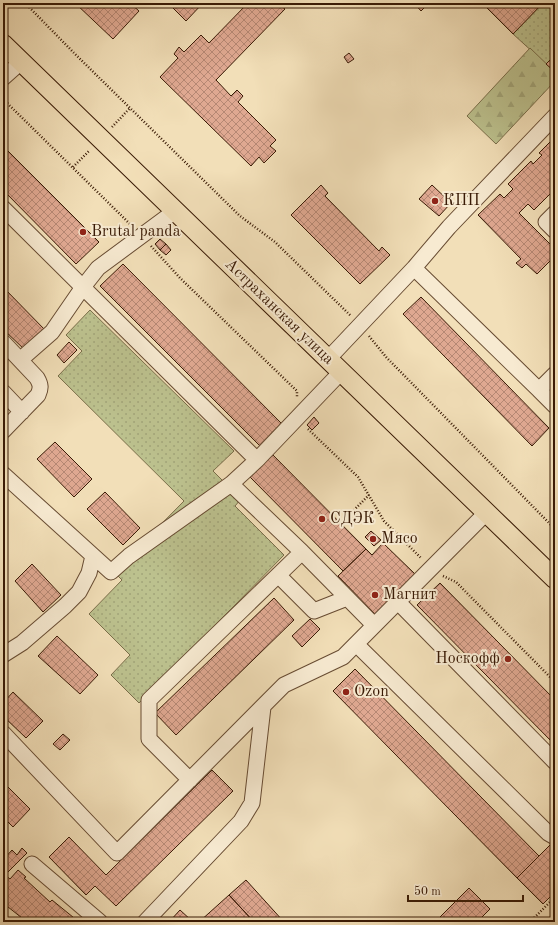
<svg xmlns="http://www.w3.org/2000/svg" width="558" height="925" font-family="'Old Standard TT',serif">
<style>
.grass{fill:url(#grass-dots);stroke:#7a6e4a}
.forest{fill:url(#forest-firs);stroke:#7a6e4a}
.building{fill:url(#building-cross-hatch);stroke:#391a05}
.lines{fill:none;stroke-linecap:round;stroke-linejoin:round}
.minor-casing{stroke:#674b32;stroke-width:17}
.major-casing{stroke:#391a05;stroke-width:21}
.path{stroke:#391a05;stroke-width:2.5;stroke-dasharray:1 2;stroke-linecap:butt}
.minor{stroke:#f7ead1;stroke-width:15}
.major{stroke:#f2dfb8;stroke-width:19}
.poi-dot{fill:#8f2418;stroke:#f7ead1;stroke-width:1.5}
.labels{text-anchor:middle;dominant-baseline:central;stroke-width:4;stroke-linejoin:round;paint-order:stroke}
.poi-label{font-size:16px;fill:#391a05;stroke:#f7ead1;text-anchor:start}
.street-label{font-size:16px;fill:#391a05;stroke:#f7ead1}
</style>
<defs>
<pattern id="grass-dots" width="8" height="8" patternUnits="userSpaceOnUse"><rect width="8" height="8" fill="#bcc18e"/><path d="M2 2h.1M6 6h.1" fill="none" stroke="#a2a579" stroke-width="1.8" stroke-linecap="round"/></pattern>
<pattern id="forest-firs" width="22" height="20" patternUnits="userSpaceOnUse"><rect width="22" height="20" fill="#bcc18e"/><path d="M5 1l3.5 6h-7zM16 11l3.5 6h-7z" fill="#a2a579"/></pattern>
<pattern id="building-cross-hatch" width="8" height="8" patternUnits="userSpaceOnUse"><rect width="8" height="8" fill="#dfa891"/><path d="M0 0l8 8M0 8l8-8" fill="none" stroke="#b68874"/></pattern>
</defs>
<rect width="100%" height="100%" fill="#f2dfb8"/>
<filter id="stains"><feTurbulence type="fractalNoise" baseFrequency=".005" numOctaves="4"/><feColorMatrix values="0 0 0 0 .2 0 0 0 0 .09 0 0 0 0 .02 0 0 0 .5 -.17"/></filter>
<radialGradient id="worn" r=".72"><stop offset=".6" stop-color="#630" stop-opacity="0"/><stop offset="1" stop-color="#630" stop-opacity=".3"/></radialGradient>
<path class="grass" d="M543 3H555V55L546 64 513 34Z
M90 310 234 451 213 471 241 499 235 506 284 555 139 703 111 675 130 655 89 614 122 580 114 572 184 501 58 376 82 351 66 335Z"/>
<path class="forest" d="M530 48 555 72V81L496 144 467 116Z"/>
<path class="building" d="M75 3H130L139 11 113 39Z
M178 3H203L186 21 173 8Z
M248 3H284L281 6 285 9 216 80 231 96 237 90 243 96 238 102 276 140 270 146 276 151 264 163 259 157 251 166 160 77 178 58 174 54 179 47 184 52 201 35 209 43Z
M414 3H429L421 11Z
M491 3H543L513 34 487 8Z
M349 53 354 59 348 63 344 57Z
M555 55V72L546 64Z
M555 137V182L553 184 555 186V189L534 210 528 204 519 213 555 249V256L537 274 526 264 522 268 516 263 521 259 478 215 500 194 504 198 513 189 508 184 531 161 533 164 542 155 539 153Z
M3 146 99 242 76 264 3 190Z
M321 185 328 193 325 196 379 251 382 247 390 255 360 284 291 215Z
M432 185 451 203 439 216 419 199Z
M160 239 166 244 160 250 155 244Z
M166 244 171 250 166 255 160 250Z
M123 264 282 424 260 446 100 286Z
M3 287 46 331 26 351 3 329Z
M421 297 549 428 532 446 403 314Z
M69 342 77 350 64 363 57 355Z
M314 417 319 423 312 430 307 425Z
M55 442 92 479 74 497 37 459Z
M271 453 366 549 343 571 249 476Z
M105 492 140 528 123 545 87 509Z
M371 531 381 540 374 546 365 537Z
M383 543 415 574 375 614 338 576 366 549 372 555Z
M32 564 61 595 43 612 15 581Z
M440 583 555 700V745L417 605Z
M274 598 294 620 176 735 155 713Z
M310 619 320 629 302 647 292 636Z
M57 636 98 675 80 694 38 656Z
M355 669 539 856 517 878 333 691Z
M13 692 43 721 26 738 3 716V703Z
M63 734 70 740 60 750 53 744Z
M212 770 233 791 116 906 95 886 86 895 49 857 69 837 106 875Z
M3 782 30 809 13 827 3 817Z
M552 843 555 846V892L543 904 517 878Z
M22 848 27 853 5 875 10 879 18 870 26 877 24 878 50 902 52 900 79 922H27L3 903V866L4 864 3 860 12 850 17 855Z
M246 880 284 922H254L229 895Z
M469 888 490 909 477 922H435Z
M229 895 254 922H199Z
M180 910 192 921V922H169Z"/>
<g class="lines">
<g class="minor-casing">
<path id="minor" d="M3 78 21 62
M3 208 257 460 341 372
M555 213 546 222 555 231
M414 268 539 390
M3 342 37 378C41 385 41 388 38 395L3 431
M328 359 414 268 449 227 555 116
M20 360 52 332 83 287 98 268 175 211
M555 374 539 390 555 406
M3 392 22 412
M3 474 111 572 129 556 231 484 257 460
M231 484 302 552 374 625
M278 575 314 611 347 598
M398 602 555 762
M356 644 548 833 555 837
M3 655 22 643 65 606 79 592 89 573 93 556
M3 733 117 853 284 685 343 657 486 513
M190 780 149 739V700L302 552
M32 864 100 922
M145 922 241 821 252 803 263 707"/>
</g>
<g class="major-casing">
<path id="major" d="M3 44 555 579"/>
</g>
<path class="path" d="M25 3 75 54 240 216 275 242 351 316
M3 99 131 225
M112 127 130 108
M73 167 89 151
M151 246 180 278 297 391V397
M369 336 386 357 555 529
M308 429 358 477 384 521 421 558
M341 523 369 495
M443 576 456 582 555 682
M530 922 555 897"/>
<use href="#minor" class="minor"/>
<use href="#major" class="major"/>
</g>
<g class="poi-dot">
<circle cx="435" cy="201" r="4"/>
<circle cx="83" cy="232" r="4"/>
<circle cx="322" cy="519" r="4"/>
<circle cx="373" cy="539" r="4"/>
<circle cx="375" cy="595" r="4"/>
<circle cx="508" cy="659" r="4"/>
<circle cx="346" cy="692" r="4"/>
</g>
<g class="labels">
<g class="poi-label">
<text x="443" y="201">КПП</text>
<text x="91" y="232">Brutal panda</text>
<text x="330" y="519">СДЭК</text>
<text x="381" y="539">Мясо</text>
<text x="383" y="595">Магнит</text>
<text x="500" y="659" text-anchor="end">Носкофф</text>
<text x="354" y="692">Ozon</text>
</g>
<g class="street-label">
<text transform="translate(279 312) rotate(44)">Астраханская улица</text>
</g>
</g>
<rect width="558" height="925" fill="none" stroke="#f2dfb8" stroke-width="16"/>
<rect x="4" y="4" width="550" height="917" fill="none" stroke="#391a05" stroke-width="2"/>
<rect x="8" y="8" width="542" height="909" fill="none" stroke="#391a05"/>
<path d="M408 895v6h115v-6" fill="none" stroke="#391a05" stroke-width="2"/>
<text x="414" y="895" font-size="12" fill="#391a05" stroke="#f7ead1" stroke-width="3" paint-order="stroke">50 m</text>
<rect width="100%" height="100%" filter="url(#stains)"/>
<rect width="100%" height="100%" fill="url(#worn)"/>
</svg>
